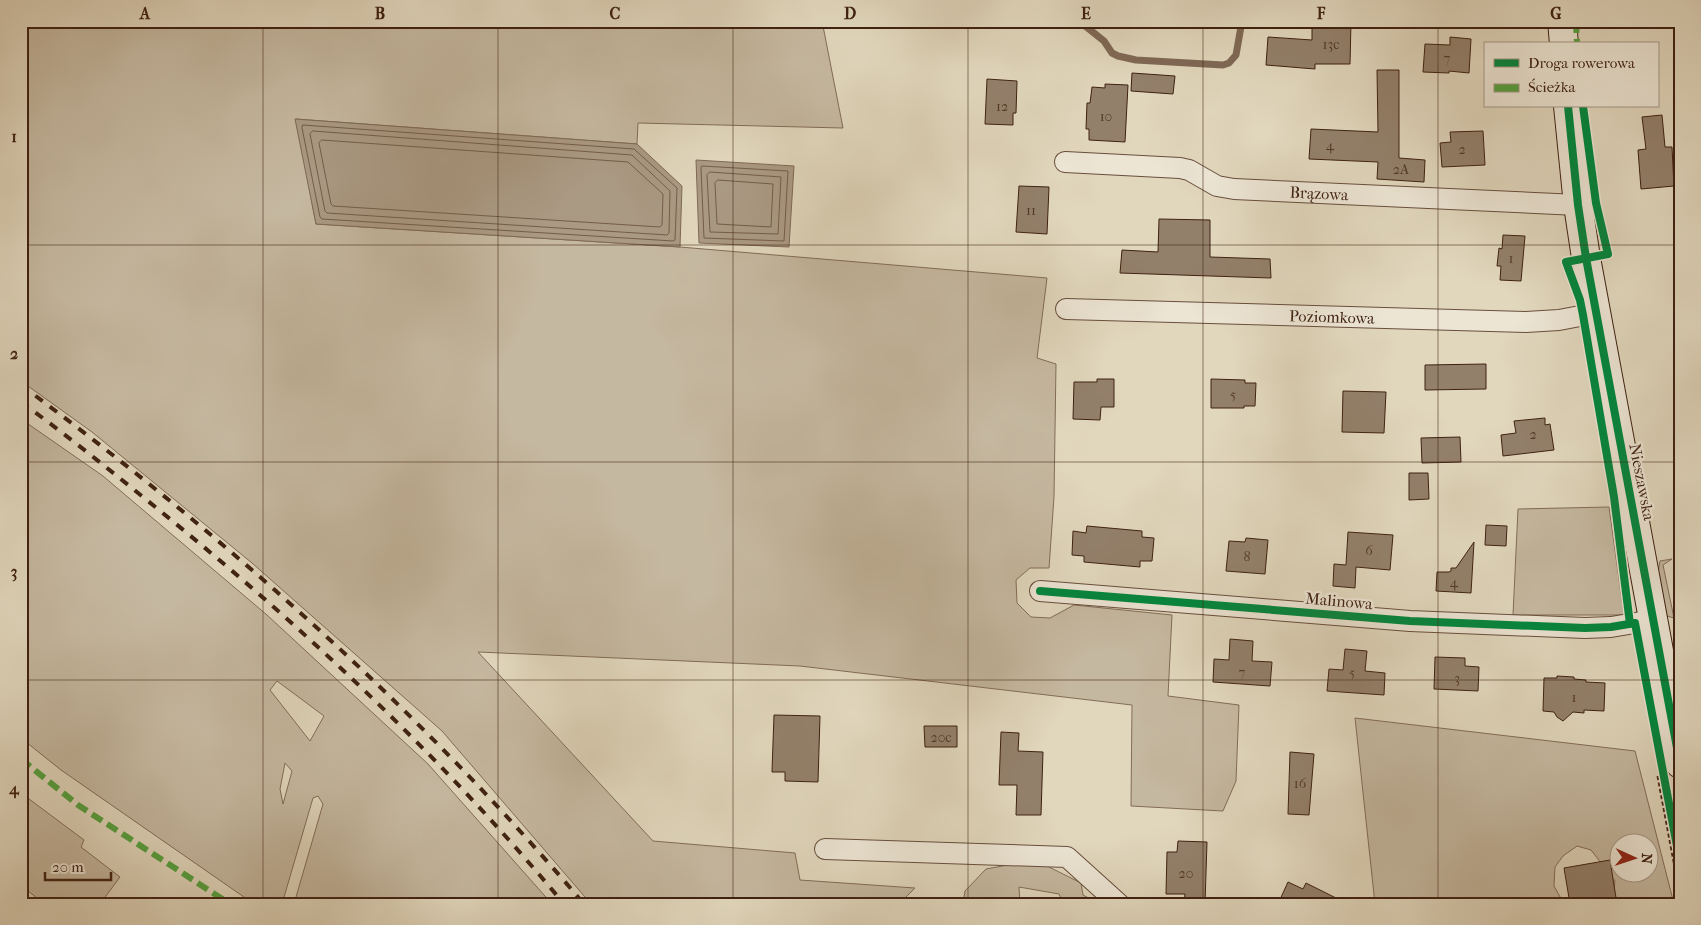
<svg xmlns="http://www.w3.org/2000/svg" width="1701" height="925" font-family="'IM FELL French Canon',serif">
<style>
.green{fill:#c5b8a0;stroke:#826c59;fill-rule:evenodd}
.water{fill:#aa9983;stroke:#7f6956}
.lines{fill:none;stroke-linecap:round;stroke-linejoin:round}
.shore{stroke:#745d4a;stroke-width:1}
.stream{stroke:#7f6956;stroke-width:7}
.building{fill:#93806b;stroke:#3f2112}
.street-casing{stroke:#684e3d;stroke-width:22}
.secondary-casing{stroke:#3f2112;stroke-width:30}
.path{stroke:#3f2112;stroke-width:3;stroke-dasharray:4 2.5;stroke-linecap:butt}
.street{stroke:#ece5d4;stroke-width:20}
.secondary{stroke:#ece5d4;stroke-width:28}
.rail{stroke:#3f2112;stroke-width:4;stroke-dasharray:9 9;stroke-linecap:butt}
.quiet{stroke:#54a23f;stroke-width:6;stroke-dasharray:12 6;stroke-linecap:butt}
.cycleway-casing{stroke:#ece5d4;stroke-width:11}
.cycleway{stroke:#00873e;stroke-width:8}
.grid{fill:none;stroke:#3f2112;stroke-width:1;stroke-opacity:0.55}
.labels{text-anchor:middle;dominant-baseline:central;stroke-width:4.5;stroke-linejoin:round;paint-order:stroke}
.number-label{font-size:14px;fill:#543928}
.street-label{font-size:16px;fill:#3f2112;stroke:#ece5d4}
.neatline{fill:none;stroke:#3f2112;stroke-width:2}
.grid-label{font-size:16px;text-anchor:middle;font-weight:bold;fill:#3f2112}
</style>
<rect width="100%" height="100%" fill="#e1d7bd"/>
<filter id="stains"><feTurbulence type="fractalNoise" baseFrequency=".004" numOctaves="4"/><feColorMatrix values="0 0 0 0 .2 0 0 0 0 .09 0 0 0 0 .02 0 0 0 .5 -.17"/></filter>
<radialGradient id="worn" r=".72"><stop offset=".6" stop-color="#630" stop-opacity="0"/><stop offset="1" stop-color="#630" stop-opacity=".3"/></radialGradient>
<path class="green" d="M21 21H822L843 128 638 123 637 144 296 119 316 224 680 247 1047 278 1037 358 1056 364 1054 497 1049 568H1030L1016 580 1017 603 1031 617 1050 618 1074 605 1172 615 1168 696 1239 705 1236 781 1223 811 1131 806 1132 705 800 666 478 652 653 841 795 853 800 880 915 888 899 904H591L442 731 252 563 92 432 21 381Z
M21 419 103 476 267 615 428 764 552 904H294L323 804 318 796 313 798 282 904H254L61 770 21 738ZM277 681 324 716 310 741 270 690ZM285 763 292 771 283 804 280 789Z
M1609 507 1624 615H1513L1518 509Z
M1672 559 1663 565 1674 618 1667 616C1658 601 1656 578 1660 561Z
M1355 718 1635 751 1674 904H1612L1615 881 1591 850 1577 846 1563 856 1555 867 1554 886 1564 904H1375ZM1618 842H1648V872H1618Z
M21 793 84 840 81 847 120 877 100 904H44L21 885Z
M1035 860 1081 883 1083 895 1100 904H1064L1059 894 1019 887 1020 904H963L965 891 986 869Z"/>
<path class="water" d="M295 119 637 144 682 186 680 247 316 224Z
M696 160 794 166 789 247 699 243Z"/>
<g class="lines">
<path class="shore" d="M303 125 634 149 677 188 675 240 673 241 322 219 320 217 302 128Z
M313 131 632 155 670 191 669 233 667 235 327 213 325 211 310 134Z
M322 140 628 162 663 194 662 225 660 227 333 206 331 204 319 143Z
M702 166 788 171 784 241 704 238 701 168Z
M710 172 781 177 778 234 710 232 707 175Z
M718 180 773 184 771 227 717 224 715 183Z"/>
<path class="stream" d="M1079 21 1104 41 1112 53 1118 56 1136 60 1223 65 1229 63 1236 55 1242 21"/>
</g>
<path class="building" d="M1328 22H1351L1350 64H1315V69L1266 65 1268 37 1312 40V24H1328Z
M1450 37 1471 39 1469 73 1449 71V73L1423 72 1425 44 1450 45Z
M1377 70H1399V158L1425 160 1424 182 1377 179 1378 162 1309 159 1311 129 1378 132Z
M1132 73 1175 76 1173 94 1131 91Z
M987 79 1017 81 1016 113H1013V125L985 124Z
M1105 84 1128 85 1125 142 1089 140V129H1086L1087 103H1090L1092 87 1105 88Z
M1662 115 1665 147H1672L1674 186 1641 189 1638 150 1646 149 1642 117Z
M1483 131 1485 165 1442 167 1440 143 1451 142 1450 132Z
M1019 186 1049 187 1047 234 1016 232Z
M1159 219 1210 220V257L1270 259 1271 278 1120 273 1122 250 1158 252Z
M1503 235 1525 236 1521 281 1500 280 1501 266H1497L1499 248 1502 249Z
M1486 364V389L1425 390V365Z
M1097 379H1114V407H1101L1100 420 1073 419 1074 382H1097Z
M1211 379 1245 380V383H1256L1255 406H1244V408H1211Z
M1343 391 1386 392 1384 433 1342 432Z
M1545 418V425L1550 424 1554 450 1503 456 1501 435 1516 433 1514 421Z
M1460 437 1461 462 1422 463 1421 438Z
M1409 473H1428L1429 499 1409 500Z
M1486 525 1507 526 1506 546 1485 545Z
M1087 526 1142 531V537L1154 538 1152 561H1140V567L1084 562V556L1072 555 1073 531 1086 533Z
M1348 532 1393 535 1390 570 1356 567 1355 588 1333 586 1334 564 1346 565Z
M1246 538 1268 540 1265 574 1226 571 1229 541 1245 542Z
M1474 542 1471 593 1436 591 1437 572H1449L1451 571V568H1456Z
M1230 639 1253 641 1252 661 1272 662 1270 686 1213 682 1214 659 1229 660Z
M1345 649 1367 651 1365 671 1385 673 1384 695 1327 691 1329 669 1343 670Z
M1435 657 1465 658V666L1479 667 1478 691 1434 689Z
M1557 676 1574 677V679L1586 680V682L1605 683 1604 711 1584 710V713L1573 712 1563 721 1557 717 1554 712 1543 711 1544 678H1557Z
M774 715 820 716 818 782 785 781V772H772Z
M924 726H957V747H925Z
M1001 732 1019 733 1018 751 1043 752 1041 815H1016L1017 785H999Z
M1290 752 1314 754 1309 815 1288 814Z
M1178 841 1207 842 1205 904H1184L1185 894H1166L1167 852H1177Z
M1610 860 1617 904H1570L1564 868Z
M1288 882 1303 889 1306 883 1348 904H1278Z"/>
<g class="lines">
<g class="street-casing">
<g id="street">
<path id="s1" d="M1065 162 1180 168 1189 170 1217 186 1234 189 1578 205"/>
<path id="s2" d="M1066 309 1526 322 1559 320 1596 313"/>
<path d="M1040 591 1410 621 1585 628 1611 627 1653 620"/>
<path d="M825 849 1067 857 1119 904"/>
</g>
</g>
<g class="secondary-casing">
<path id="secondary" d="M1562 21 1564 44
M1568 106 1578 205 1586 258 1680 764"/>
</g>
<path class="path" d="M1658 776 1680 893"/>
<use href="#street" class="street"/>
<use href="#secondary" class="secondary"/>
<path class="rail" d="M21 385C226 537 419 709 584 904
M21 402C72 439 121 479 170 519 312 635 447 763 564 904"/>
<path class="quiet" d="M1576 21 1577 44
M21 759 78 805 230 904"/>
<g class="cycleway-casing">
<path id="cycleway" d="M1568 106 1578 205 1586 258 1680 764
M1583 106 1596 203 1608 254 1566 262 1580 300 1583 315 1614 497 1630 624
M1040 591 1410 621 1585 628 1611 627 1635 623 1680 862"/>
</g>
<use href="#cycleway" class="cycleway"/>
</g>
<path class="grid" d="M263 21V904M498 21V904M733 21V904M968 21V904M1203 21V904M1438 21V904M21 245H1680M21 462H1680M21 680H1680"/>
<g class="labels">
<g class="number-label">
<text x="1331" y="44">13c</text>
<text x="1447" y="58">7</text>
<text x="1002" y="106">12</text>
<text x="1106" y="116">10</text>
<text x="1330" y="145">4</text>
<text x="1462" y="149">2</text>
<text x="1401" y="169">2A</text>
<text x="1031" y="210">11</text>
<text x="1511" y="258">1</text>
<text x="1233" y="394">5</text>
<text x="1533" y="434">2</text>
<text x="1369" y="550">6</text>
<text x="1247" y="556">8</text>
<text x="1454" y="582">4</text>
<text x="1242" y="672">7</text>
<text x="1352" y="672">5</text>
<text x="1457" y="678">3</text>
<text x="1574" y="697">1</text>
<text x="941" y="737">20c</text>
<text x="1300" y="783">16</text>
<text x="1186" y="873">20</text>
</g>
<g class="street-label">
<text stroke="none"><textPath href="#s1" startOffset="259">Brązowa</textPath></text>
<text stroke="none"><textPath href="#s2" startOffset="266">Poziomkowa</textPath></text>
<text transform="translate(1642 482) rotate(79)">Nieszawska</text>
<text transform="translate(1339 601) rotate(5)">Malinowa</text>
</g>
</g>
<rect width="1701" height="925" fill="none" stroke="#e1d7bd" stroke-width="55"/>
<rect x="1484" y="42" width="175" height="65" fill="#ece5d4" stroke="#a79786"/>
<rect x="1494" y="59" width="25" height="8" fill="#00873e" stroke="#a79786"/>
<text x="1528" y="68" font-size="15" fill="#3f2112">Droga rowerowa</text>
<rect x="1494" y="84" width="25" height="8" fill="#54a23f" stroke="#a79786"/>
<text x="1528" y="92" font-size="15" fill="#3f2112">Ścieżka</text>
<g transform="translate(1634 858) rotate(93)"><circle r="24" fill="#ece5d4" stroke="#a79786"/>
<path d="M0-4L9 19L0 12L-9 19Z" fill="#8f2418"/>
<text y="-8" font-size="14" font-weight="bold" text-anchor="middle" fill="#3f2112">N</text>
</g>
<path d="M45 872v8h66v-8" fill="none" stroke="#3f2112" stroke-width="2.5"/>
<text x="52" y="872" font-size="15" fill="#3f2112" stroke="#ece5d4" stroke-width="4" paint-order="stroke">20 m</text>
<rect x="28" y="28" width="1646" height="870" class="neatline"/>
<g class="grid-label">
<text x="145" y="19">A</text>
<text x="380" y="19">B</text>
<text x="615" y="19">C</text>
<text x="850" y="19">D</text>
<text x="1086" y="19">E</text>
<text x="1321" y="19">F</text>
<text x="1556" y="19">G</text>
<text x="14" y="142">1</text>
<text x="14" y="359">2</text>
<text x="14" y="577">3</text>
<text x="14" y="794">4</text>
</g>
<rect width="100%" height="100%" filter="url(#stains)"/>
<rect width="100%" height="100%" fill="url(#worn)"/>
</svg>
